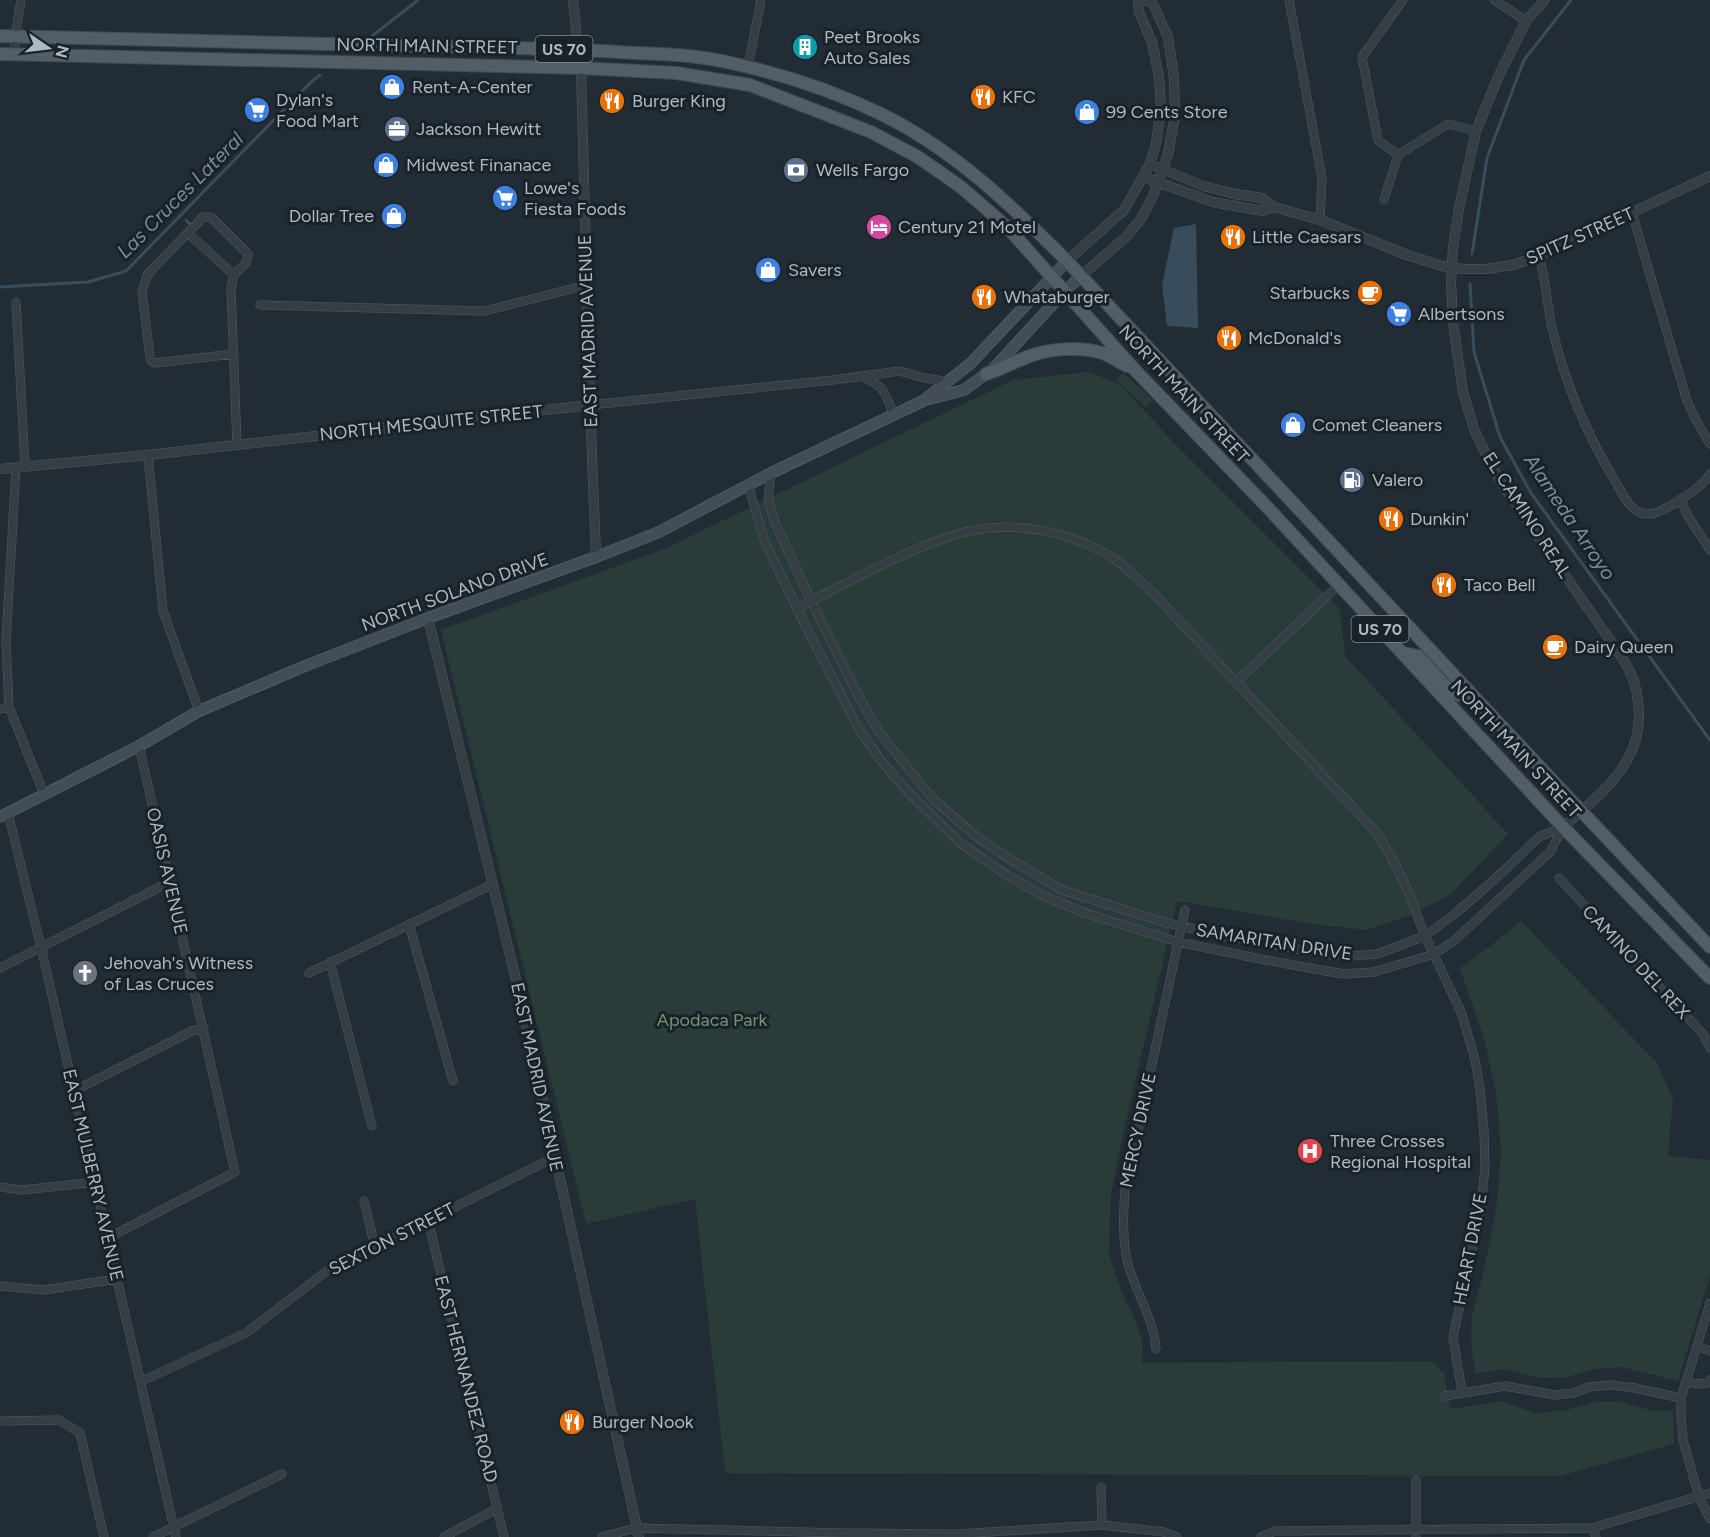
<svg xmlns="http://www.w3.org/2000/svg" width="1710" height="1537" font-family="Figtree,sans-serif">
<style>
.green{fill:#2a3c39}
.water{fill:#394c5c}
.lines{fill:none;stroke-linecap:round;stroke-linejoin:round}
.stream{stroke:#394c5c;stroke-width:3}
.minor-casing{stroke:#525b62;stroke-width:9}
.tertiary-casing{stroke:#525b62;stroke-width:10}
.secondary-casing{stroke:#525b62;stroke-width:12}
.primary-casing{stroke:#414951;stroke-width:14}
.minor{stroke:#353d45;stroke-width:8}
.tertiary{stroke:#353d45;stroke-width:9}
.secondary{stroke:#434d57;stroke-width:10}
.primary{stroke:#535d65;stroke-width:12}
.labels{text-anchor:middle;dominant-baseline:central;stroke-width:6;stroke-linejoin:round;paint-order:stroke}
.shield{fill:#1a2229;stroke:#828c93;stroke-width:1.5}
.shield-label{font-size:16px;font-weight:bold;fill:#afb9c1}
.poi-label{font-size:18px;fill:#afb9c1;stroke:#1a2229;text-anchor:start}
.street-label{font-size:18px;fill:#afb9c1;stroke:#1a2229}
.park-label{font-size:18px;fill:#719574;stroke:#1a2229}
.water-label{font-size:20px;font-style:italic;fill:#738da2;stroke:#1a2229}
</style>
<rect width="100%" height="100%" fill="#222c34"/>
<path class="green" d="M1088 372 1120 384 1174 443 1340 609 1345 656 1508 834 1451 894 1411 915 1367 930 1312 924 1177 901 1125 1126 1111 1194 1109 1254 1122 1293 1135 1320 1143 1342 1142 1363 1431 1361 1444 1373 1450 1409 1501 1401 1536 1413 1567 1410 1598 1401 1622 1402 1653 1411H1673L1674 1444 1560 1476 725 1473 695 1199 586 1224 441 630 664 549 1013 380Z
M1123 373 1153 400 1146 407 1116 380Z
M1521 921 1657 1063 1673 1099 1668 1156 1710 1160V1276L1678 1381 1621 1367 1594 1369 1563 1378 1537 1377 1504 1369 1475 1374 1471 1342 1472 1317 1485 1266 1497 1203 1501 1149 1496 1094 1484 1038 1460 968 1483 952Z"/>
<path class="water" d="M1196 224 1198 328 1167 326 1162 285 1174 228Z"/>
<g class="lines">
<path class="stream" d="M371 37 418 0
M186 220 191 225
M1472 254 1487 158 1524 60 1571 0
M1470 284 1474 352 1500 437 1531 493 1710 740
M0 287 88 282 126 271 310 83 320 75"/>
<g class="minor-casing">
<path id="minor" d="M1289 0 1322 178 1320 220
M1403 0 1362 57 1378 140 1398 155 1448 124 1476 131
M1494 0 1526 21
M15 54V37L21 0
M748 67 761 0
M1384 199 1398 155
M1632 213 1687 401 1696 420 1710 444
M188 233 234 275
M1539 256C1546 280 1547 305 1552 328 1565 383 1586 433 1615 481 1622 492 1628 508 1641 513 1654 517 1664 509 1675 503 1687 495 1702 487 1710 474
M16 302 25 466
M260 305 485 311 586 285
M234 354 155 363 151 361 150 357 142 292 147 275 203 217H211L248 254 246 263 234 275 231 288 237 445
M863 377C886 387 885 393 894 416
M590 405 833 380 899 371 925 378 949 382
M148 455 163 611 199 711
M16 467 6 641 9 707 44 794
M771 473 768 499 775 523 817 613 859 697 879 732 932 798 948 812 977 837 1016 863 1062 890 1163 922 1224 936 1331 955 1352 956 1377 954 1425 936 1457 912 1495 879 1539 837 1563 827
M748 485 765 542 805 625 860 731 883 763 908 792 960 843 1008 876 1044 896 1085 913 1178 942 1265 960 1332 972 1345 974 1374 972 1434 954 1455 940 1550 852 1563 827
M1680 499 1688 516 1710 550
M798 609 811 601C857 578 903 552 951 536 1004 518 1067 529 1113 558 1128 568 1141 583 1154 594L1374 830 1391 856 1409 893 1425 936 1462 1014 1475 1060 1480 1089 1484 1132 1485 1167 1481 1208 1453 1337 1462 1392
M1236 682 1339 585
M0 709 9 707
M8 813 41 947 176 1537
M1559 878 1681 1010 1703 1034 1710 1048
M409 924 453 1081
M330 962 372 1126
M0 968 170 882
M309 973 493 884
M74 1091 194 1030H204
M0 1187 22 1190 96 1182
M364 1201 375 1247
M428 1220 504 1537
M108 1238 235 1172 139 746
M0 1286 43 1290 117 1279
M1710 1303 1681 1398V1416L1683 1440 1699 1497 1710 1519
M1697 1346 1710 1351
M1156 1349C1154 1319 1136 1293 1128 1264 1122 1241 1123 1214 1125 1190L1185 910
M142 1381 246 1333 332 1267 375 1247 555 1157
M1686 1381 1696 1384 1708 1383 1710 1380
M1445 1396 1505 1386 1555 1395 1573 1393 1589 1387 1610 1385 1635 1388 1681 1398
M0 1421 59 1420 80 1433 104 1537
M1101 1487 1102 1525
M1592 1528 1596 1537
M153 1537 282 1474
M444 1537 498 1508
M602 1537 636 1528 843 1533 958 1534 1102 1525 1164 1532 1177 1537
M1261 1537 1275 1531 1592 1528 1710 1493
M1416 1537V1480"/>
</g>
<g class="tertiary-casing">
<path id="tertiary" d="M573 0 578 49 581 68 590 405 596 557
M1545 0 1526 21 1499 75 1476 131 1459 208 1453 248 1451 283 1453 323 1463 392 1474 429 1490 463 1502 484 1614 646C1619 654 1625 662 1629 670 1636 684 1639 700 1639 715 1640 765 1598 797 1563 827
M1150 164 1203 186 1235 194 1262 198 1274 207 1320 220 1407 255 1442 266 1463 269H1486L1513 265 1539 256 1710 176
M1143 177 1213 202 1263 211 1274 207
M1067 261 1124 210 1150 164 1156 143 1161 109 1159 77 1152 42 1139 12 1138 0
M1081 276 1126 237 1141 219 1153 196 1168 154 1175 115 1174 77 1168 37 1153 4 1145 0
M0 469 148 455 590 405
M428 618 517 984 639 1537"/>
</g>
<g class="secondary-casing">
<path id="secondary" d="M929 399 964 390 993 369 1064 292 1081 276
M0 817 139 746 199 711 305 666 428 618 596 557 659 532 771 473 923 401 970 364 1067 261"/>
</g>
<g class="primary-casing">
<path id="primary" d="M0 36C138 39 276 42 414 46 482 47 550 48 618 52 656 54 694 54 731 63 782 74 834 91 881 114 953 149 1011 205 1067 261L1566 795 1710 947
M0 54 581 68 676 73 750 85 871 132 918 157 961 187 1007 227 1134 369 1268 508 1563 827 1710 978
M986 374C1002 369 1017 360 1033 355 1053 348 1082 347 1102 353 1111 356 1119 362 1127 366
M1403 653 1418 656 1449 690 1456 694 1467 697 1472 694"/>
</g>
<use href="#minor" class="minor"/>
<use href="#tertiary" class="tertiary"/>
<use href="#secondary" class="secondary"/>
<use href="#primary" class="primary"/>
</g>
<defs>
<g id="building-disc" transform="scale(1.35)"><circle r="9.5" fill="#0f9aa8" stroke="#1a2229"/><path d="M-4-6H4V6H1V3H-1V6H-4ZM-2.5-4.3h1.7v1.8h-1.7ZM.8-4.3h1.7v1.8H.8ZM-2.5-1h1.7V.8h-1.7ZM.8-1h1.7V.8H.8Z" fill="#fff"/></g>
<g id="shop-disc" transform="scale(1.35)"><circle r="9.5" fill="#3f7fe0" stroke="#1a2229"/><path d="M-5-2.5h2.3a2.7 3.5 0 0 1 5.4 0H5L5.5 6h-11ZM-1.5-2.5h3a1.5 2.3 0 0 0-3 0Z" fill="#fff"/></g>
<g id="restaurant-disc" transform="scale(1.35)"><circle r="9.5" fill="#e8710a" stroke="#1a2229"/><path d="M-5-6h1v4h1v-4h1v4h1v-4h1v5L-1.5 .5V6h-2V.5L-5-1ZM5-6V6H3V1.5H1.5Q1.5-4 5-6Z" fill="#fff"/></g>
<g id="supermarket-disc" transform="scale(1.35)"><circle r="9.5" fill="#3f7fe0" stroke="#1a2229"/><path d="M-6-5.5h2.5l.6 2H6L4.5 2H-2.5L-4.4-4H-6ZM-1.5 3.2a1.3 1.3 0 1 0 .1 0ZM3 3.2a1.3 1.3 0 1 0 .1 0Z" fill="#fff"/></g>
<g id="office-disc" transform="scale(1.35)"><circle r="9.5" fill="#5c6f8a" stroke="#1a2229"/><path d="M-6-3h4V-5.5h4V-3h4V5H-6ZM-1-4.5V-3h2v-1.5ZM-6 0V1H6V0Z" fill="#fff"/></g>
<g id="bank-disc" transform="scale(1.35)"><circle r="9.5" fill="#5c6f8a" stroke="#1a2229"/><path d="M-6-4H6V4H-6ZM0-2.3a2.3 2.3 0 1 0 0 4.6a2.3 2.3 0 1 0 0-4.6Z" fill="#fff"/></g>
<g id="hotel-disc" transform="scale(1.35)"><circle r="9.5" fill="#d1479c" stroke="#1a2229"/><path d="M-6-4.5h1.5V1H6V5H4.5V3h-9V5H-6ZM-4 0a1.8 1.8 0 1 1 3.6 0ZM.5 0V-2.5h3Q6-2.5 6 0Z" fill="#fff"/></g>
<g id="cafe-disc" transform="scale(1.35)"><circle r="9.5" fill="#e8710a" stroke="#1a2229"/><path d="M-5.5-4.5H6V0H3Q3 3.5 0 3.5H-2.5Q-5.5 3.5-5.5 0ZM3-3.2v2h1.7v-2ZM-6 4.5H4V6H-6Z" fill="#fff"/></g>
<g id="fuel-disc" transform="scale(1.35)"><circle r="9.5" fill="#5c6f8a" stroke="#1a2229"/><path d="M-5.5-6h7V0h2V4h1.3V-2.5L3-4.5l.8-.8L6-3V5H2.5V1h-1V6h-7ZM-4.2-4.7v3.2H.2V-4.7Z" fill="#fff"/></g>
<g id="church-disc" transform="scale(1.35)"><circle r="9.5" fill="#6b7280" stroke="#1a2229"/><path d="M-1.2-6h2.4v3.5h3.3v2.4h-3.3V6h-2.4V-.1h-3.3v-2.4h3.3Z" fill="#fff"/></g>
<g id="hospital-disc" transform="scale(1.35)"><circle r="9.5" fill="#e0444e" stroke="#1a2229"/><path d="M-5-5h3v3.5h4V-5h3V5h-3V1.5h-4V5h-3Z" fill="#fff"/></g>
</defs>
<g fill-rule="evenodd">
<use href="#building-disc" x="805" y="47"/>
<use href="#shop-disc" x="392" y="87"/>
<use href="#restaurant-disc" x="983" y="97"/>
<use href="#restaurant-disc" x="612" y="101"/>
<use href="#supermarket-disc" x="257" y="110"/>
<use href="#shop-disc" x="1087" y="112"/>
<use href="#office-disc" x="397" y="129"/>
<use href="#shop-disc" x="386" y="165"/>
<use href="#bank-disc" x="796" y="170"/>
<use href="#supermarket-disc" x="505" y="198"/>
<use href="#shop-disc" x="394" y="216"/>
<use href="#hotel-disc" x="879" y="227"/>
<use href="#restaurant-disc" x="1233" y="237"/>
<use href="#shop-disc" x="768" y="270"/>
<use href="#cafe-disc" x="1370" y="293"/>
<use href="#restaurant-disc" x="984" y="297"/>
<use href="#supermarket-disc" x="1399" y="314"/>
<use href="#restaurant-disc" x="1229" y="338"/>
<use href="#shop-disc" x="1293" y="425"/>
<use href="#fuel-disc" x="1352" y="480"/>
<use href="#restaurant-disc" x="1391" y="519"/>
<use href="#restaurant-disc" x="1444" y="585"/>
<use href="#cafe-disc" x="1555" y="647"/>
<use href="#church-disc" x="85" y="973"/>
<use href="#hospital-disc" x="1310" y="1151"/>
<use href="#restaurant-disc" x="572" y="1422"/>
</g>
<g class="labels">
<g class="shield">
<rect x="535.5" y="36" width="57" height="26" rx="4.5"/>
<rect x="1351.5" y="616" width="57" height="26" rx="4.5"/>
</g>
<g class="shield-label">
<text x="564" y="49">US 70</text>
<text x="1380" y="629">US 70</text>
</g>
<g class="poi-label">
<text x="824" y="37">Peet Brooks<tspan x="824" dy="21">Auto Sales</tspan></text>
<text x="412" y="87">Rent-A-Center</text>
<text x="1002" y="97">KFC</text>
<text x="276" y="100">Dylan's<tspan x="276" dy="21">Food Mart</tspan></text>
<text x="632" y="101">Burger King</text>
<text x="1106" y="112">99 Cents Store</text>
<text x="416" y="129">Jackson Hewitt</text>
<text x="406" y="165">Midwest Finanace</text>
<text x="816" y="170">Wells Fargo</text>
<text x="524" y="188">Lowe's<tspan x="524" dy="21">Fiesta Foods</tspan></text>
<text x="374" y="216" text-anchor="end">Dollar Tree</text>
<text x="898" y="227">Century 21 Motel</text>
<text x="1252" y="237">Little Caesars</text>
<text x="788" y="270">Savers</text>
<text x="1350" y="293" text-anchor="end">Starbucks</text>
<text x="1004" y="297">Whataburger</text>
<text x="1418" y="314">Albertsons</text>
<text x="1248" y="338">McDonald's</text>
<text x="1312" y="425">Comet Cleaners</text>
<text x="1372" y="480">Valero</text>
<text x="1410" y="519">Dunkin'</text>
<text x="1464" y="585">Taco Bell</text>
<text x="1574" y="647">Dairy Queen</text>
<text x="104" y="963">Jehovah's Witness<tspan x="104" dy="21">of Las Cruces</tspan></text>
<text x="1330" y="1141">Three Crosses<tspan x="1330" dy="21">Regional Hospital</tspan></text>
<text x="592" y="1422">Burger Nook</text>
</g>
<g class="street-label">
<text transform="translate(427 46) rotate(1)">NORTH MAIN STREET</text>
<text transform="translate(1580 236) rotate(-24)">SPITZ STREET</text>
<text transform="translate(588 331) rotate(-92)">EAST MADRID AVENUE</text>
<text transform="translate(1184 394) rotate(47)">NORTH MAIN STREET</text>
<text transform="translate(431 423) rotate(-6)">NORTH MESQUITE STREET</text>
<text transform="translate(1527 515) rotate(57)">EL CAMINO REAL</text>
<text transform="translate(455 592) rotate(-20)">NORTH SOLANO DRIVE</text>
<text transform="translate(1516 749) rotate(47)">NORTH MAIN STREET</text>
<text transform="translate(167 871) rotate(77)">OASIS AVENUE</text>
<text transform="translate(1274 942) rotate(9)">SAMARITAN DRIVE</text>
<text transform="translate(1636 962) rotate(47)">CAMINO DEL REX</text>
<text transform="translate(537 1077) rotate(78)">EAST MADRID AVENUE</text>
<text transform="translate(1138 1130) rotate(-78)">MERCY DRIVE</text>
<text transform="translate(93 1175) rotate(77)">EAST MULBERRY AVENUE</text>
<text transform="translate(392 1239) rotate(-27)">SEXTON STREET</text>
<text transform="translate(1470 1249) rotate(-79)">HEART DRIVE</text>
<text transform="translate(466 1379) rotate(76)">EAST HERNANDEZ ROAD</text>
</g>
<g class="park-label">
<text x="712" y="1020">Apodaca Park</text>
</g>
<g class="water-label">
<text transform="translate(180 195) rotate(-45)">Las Cruces Lateral</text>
<text transform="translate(1570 517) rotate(56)">Alameda Arroyo</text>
</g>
</g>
<g transform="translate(48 48) rotate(104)" stroke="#1a2229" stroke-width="4.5" paint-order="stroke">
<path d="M0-4.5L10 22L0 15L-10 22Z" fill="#afb9c1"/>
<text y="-9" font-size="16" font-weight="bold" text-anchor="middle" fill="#afb9c1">N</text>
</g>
</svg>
